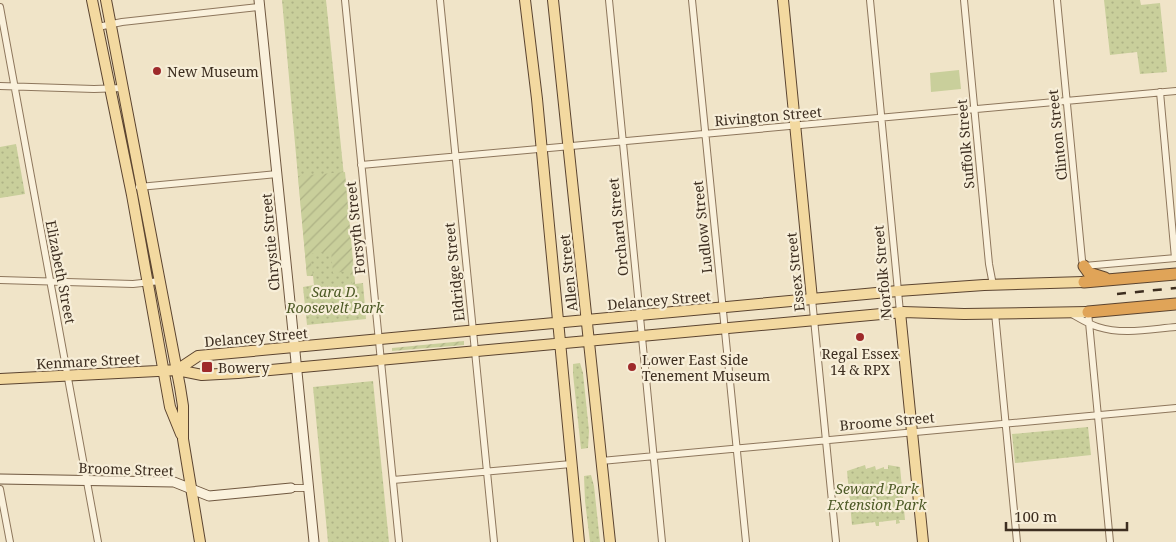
<svg xmlns="http://www.w3.org/2000/svg" width="1176" height="542" font-family="'Noto Serif',serif">
<style>
.grass{fill:#c9cf9b}
.park{fill:url(#park-dots)}
.garden{fill:url(#garden-furrows)}
.lines{fill:none;stroke-linecap:round;stroke-linejoin:round}
.street-casing{stroke:#8d765c;stroke-width:8}
.secondary-casing{stroke:#6f573f;stroke-width:11}
.primary-casing{stroke:#5b4430;stroke-width:12}
.highway-casing{stroke:#5b4430;stroke-width:13}
.street{stroke:#faf1dc;stroke-width:6}
.secondary{stroke:#faf1dc;stroke-width:9}
.primary{stroke:#f3d9a0;stroke-width:10}
.highway{stroke:#e0a458;stroke-width:11}
.rail{stroke:#3d2e20;stroke-width:2.5;stroke-dasharray:9 9;stroke-linecap:butt}
.poi-dot{fill:#9e2a2b;stroke:#f7eed8;stroke-width:2}
.labels{text-anchor:middle;dominant-baseline:central;stroke-width:4.5;stroke-linejoin:round;paint-order:stroke}
.poi-label{font-size:14px;fill:#3d2e20;stroke:#f7eed8;text-anchor:start}
.street-label{font-size:14px;fill:#3d2e20;stroke:#f7eed8}
.park-label{font-size:14px;font-style:italic;fill:#4d5a26;stroke:#f7eed8}
</style>
<defs>
<pattern id="park-dots" width="8" height="8" patternUnits="userSpaceOnUse" patternTransform="scale(1.25)"><rect width="8" height="8" fill="#c9cf9b"/><path d="M2 2h.1M6 6h.1" fill="none" stroke="#aeb285" stroke-width="1.8" stroke-linecap="round"/></pattern>
<pattern id="garden-furrows" width="10" height="10" patternUnits="userSpaceOnUse" patternTransform="scale(1.25)"><rect width="10" height="10" fill="#c9cf9b"/><path d="M-1 1l2-2M0 10L10 0M9 11l2-2" fill="none" stroke="#aeb285"/></pattern>
</defs>
<rect width="100%" height="100%" fill="#f0e4c8"/>
<path class="grass" d="M959 70 961 89 931 92 930 73Z"/>
<path class="park" d="M282 0H326L355 284 363 283 366 319 307 325 303 287 314 285 313 276H307Z
M1104 0H1140L1141 5 1160 3 1167 72 1140 74 1137 52 1110 55Z
M16 144 25 194 0 198V147Z
M580 363 583 373 589 431 588 448 581 449 573 374V364Z
M373 381 389 542H328L313 387Z
M1088 427 1091 455 1015 463 1012 434Z
M865 465 866 469 875 466 876 470 884 467V469H888V465L900 467 905 520H899L900 523 896 524V520L879 522V526H876L875 522 852 525 847 471Z
M591 475 594 486 600 542H590L585 501 584 476Z"/>
<path class="garden" d="M345 172 355 284H352L350 271 333 273 331 251 310 254 313 276H307L298 176Z
M464 341V345L392 351V348Z"/>
<g class="lines">
<g class="street-casing">
<path id="street" d="M345 0 399 542
M440 0 494 542
M609 0 662 542
M692 0 746 542
M870 0 900 312
M964 0 989 264 993 285
M1057 0 1082 260 1084 266 1176 258
M0 7 98 542
M98 27 122 22 259 7
M0 86 94 89 123 88
M1160 92 1175 258
M361 165 1176 91
M139 187 277 174
M0 280 133 284 160 281
M812 299 836 542
M1088 312 1110 542
M995 313 1017 542
M1070 313C1079 318 1088 324 1098 327 1123 335 1151 329 1176 327
M601 461 1176 408
M393 480 571 464
M291 488H308
M0 489 10 542"/>
</g>
<g class="secondary-casing">
<path id="secondary" d="M259 0C278 181 296 361 314 542
M0 479 174 482 209 496 291 488"/>
</g>
<g class="primary-casing">
<path id="primary" d="M92 0 132 195 170 407 181 434
M106 0 180 387 183 406V439L200 542
M525 0 537 99 579 542
M553 0 610 542
M783 0 812 299
M900 312 923 542
M177 370 198 356 898 291 984 285 1084 282
M0 379 177 370 202 375 238 373 903 312 964 314 1088 312"/>
</g>
<g class="highway-casing">
<path id="highway" d="M1084 266 1089 273 1105 278
M1084 282 1176 274
M1088 312 1176 304"/>
</g>
<use href="#street" class="street"/>
<use href="#secondary" class="secondary"/>
<use href="#primary" class="primary"/>
<use href="#highway" class="highway"/>
<path class="rail" d="M1117 294 1176 288"/>
</g>
<g class="poi-dot">
<circle cx="157" cy="71" r="5"/>
<circle cx="860" cy="337" r="5"/>
<rect x="201" y="361" width="12" height="12" rx="2.5"/>
<circle cx="632" cy="367" r="5"/>
</g>
<g class="labels">
<g class="poi-label">
<text x="167" y="71">New Museum</text>
<text x="860" y="353" text-anchor="middle">Regal Essex<tspan x="860" dy="16">14 &amp; RPX</tspan></text>
<text x="642" y="359">Lower East Side<tspan x="642" dy="16">Tenement Museum</tspan></text>
<text x="218" y="367">Bowery</text>
</g>
<g class="street-label">
<text transform="translate(768 116) rotate(-5)">Rivington Street</text>
<text transform="translate(1057 135) rotate(-96)">Clinton Street</text>
<text transform="translate(965 144) rotate(-95)">Suffolk Street</text>
<text transform="translate(618 227) rotate(-96)">Orchard Street</text>
<text transform="translate(702 227) rotate(-96)">Ludlow Street</text>
<text transform="translate(355 228) rotate(-96)">Forsyth Street</text>
<text transform="translate(270 242) rotate(-95)">Chrystie Street</text>
<text transform="translate(61 272) rotate(79)">Elizabeth Street</text>
<text transform="translate(454 272) rotate(-96)">Eldridge Street</text>
<text transform="translate(795 272) rotate(-96)">Essex Street</text>
<text transform="translate(882 272) rotate(-95)">Norfolk Street</text>
<text transform="translate(568 273) rotate(-96)">Allen Street</text>
<text transform="translate(659 300) rotate(-5)">Delancey Street</text>
<text transform="translate(256 337) rotate(-5)">Delancey Street</text>
<text transform="translate(88 361) rotate(-3)">Kenmare Street</text>
<text transform="translate(887 421) rotate(-5)">Broome Street</text>
<text transform="translate(126 469) rotate(2)">Broome Street</text>
</g>
<g class="park-label">
<text x="335" y="291">Sara D.<tspan x="335" dy="16">Roosevelt Park</tspan></text>
<text x="877" y="488">Seward Park<tspan x="877" dy="16">Extension Park</tspan></text>
</g>
</g>
<path d="M1006 522v8h121v-8" fill="none" stroke="#3d2e20" stroke-width="2.5"/>
<text x="1014" y="522" font-size="15" fill="#3d2e20" stroke="#f7eed8" stroke-width="4" paint-order="stroke">100 m</text>
</svg>
